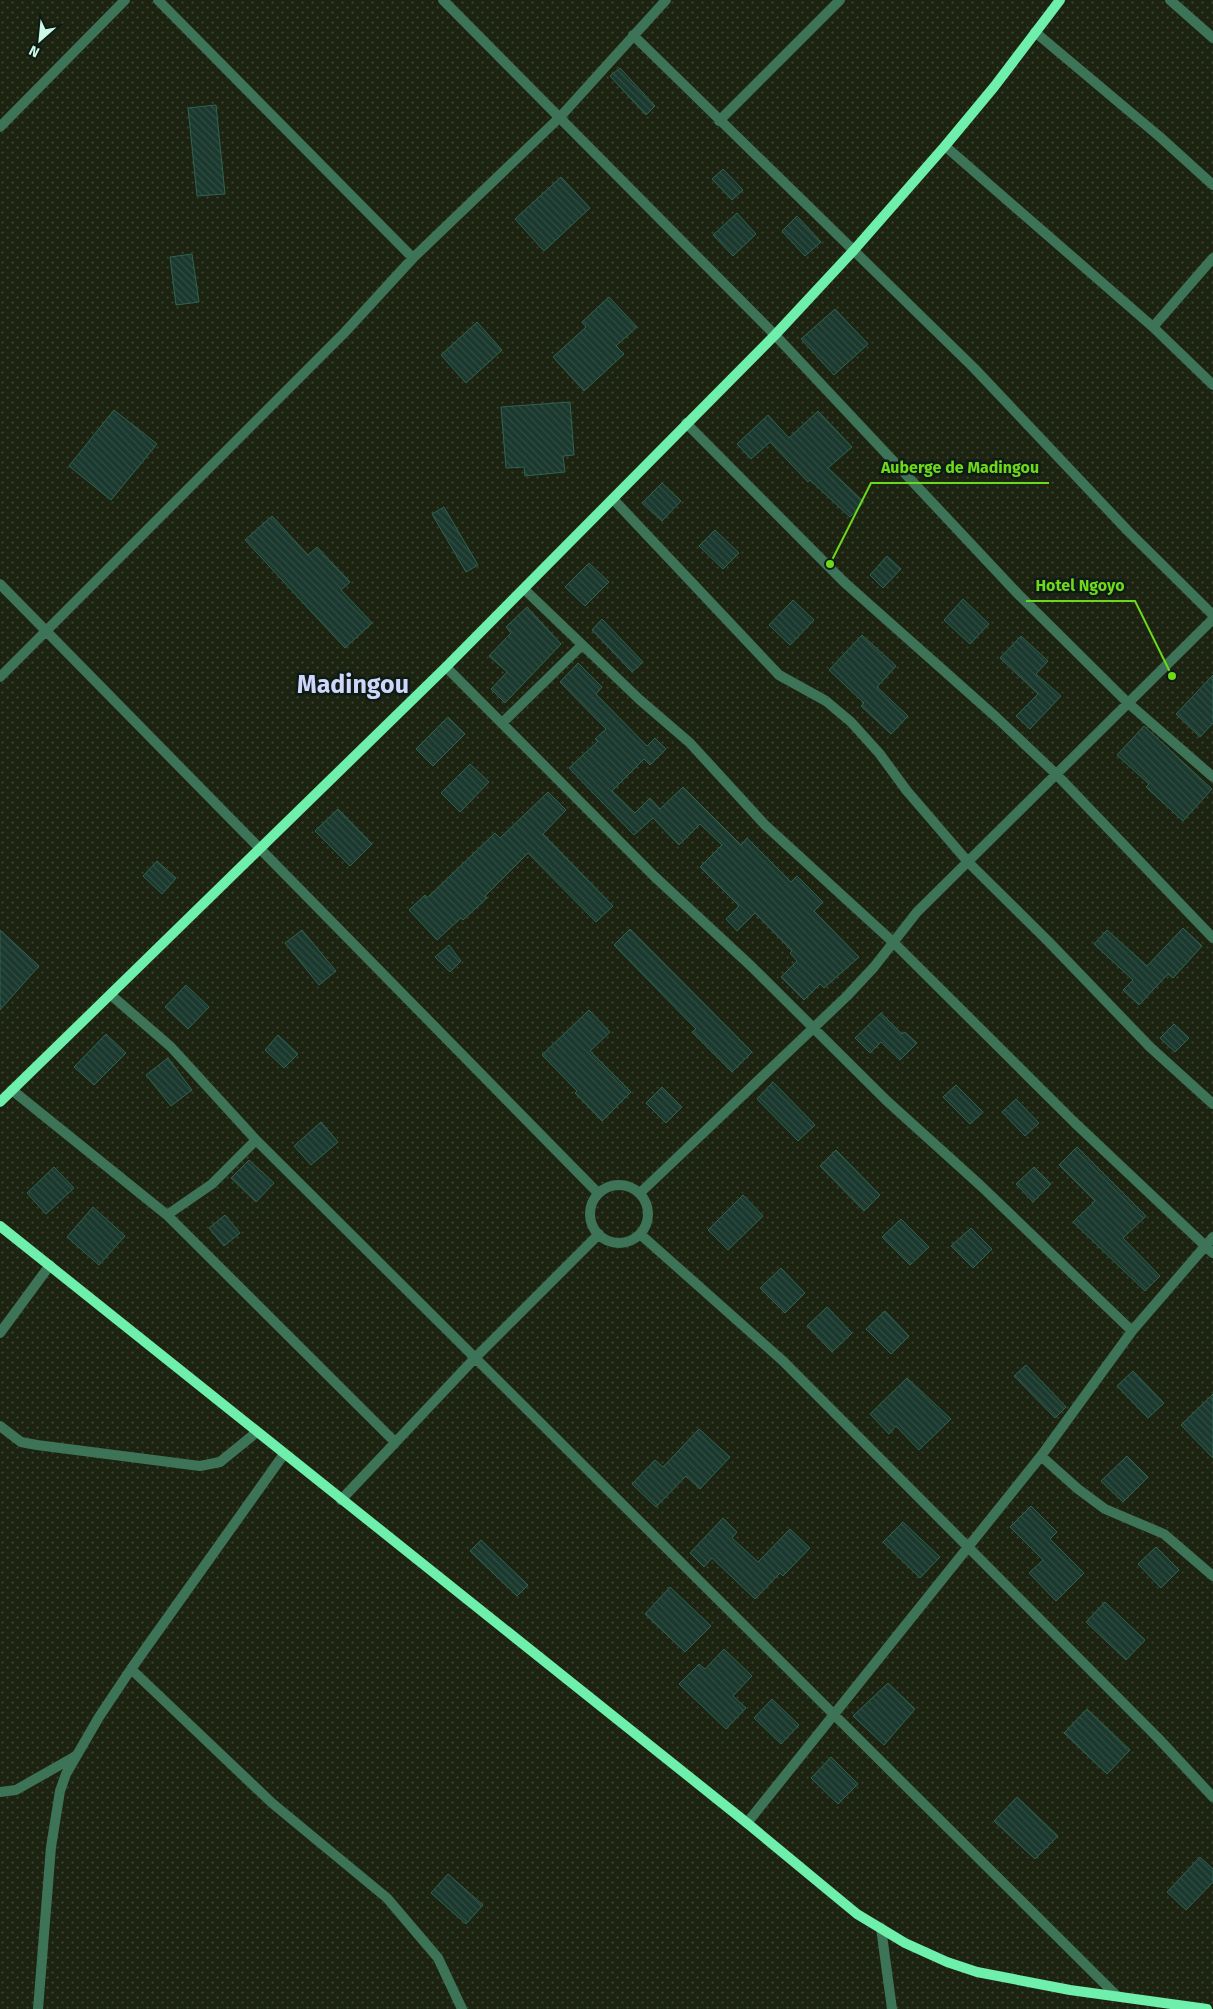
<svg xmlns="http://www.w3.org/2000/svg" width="1213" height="2009" font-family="'Fira Sans',sans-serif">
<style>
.grass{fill:url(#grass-dots)}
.building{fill:url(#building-back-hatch);stroke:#306351}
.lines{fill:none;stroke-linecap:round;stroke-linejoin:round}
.street{stroke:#3d7458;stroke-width:10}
.secondary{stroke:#6eefab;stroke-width:10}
.labels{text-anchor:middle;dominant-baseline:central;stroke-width:5;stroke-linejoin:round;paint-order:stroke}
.town-label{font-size:25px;font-weight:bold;fill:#ced6f9;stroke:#0d1a15}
.leader{fill:none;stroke:#6ed918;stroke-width:2}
.callout-dot{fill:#6ed918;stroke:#0d1a15;stroke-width:2}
.callout-label{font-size:16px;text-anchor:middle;font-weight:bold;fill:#6ed918;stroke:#0d1a15;stroke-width:5;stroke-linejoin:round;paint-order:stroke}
</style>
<defs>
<pattern id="grass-dots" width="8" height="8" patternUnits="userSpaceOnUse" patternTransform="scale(1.25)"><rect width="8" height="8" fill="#1c2411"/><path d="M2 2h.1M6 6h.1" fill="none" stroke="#3c4534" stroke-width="1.8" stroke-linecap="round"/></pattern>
<pattern id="building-back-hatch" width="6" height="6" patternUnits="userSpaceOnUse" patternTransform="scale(1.25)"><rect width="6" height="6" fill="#1b392f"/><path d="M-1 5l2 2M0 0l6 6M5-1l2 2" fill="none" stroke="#304d43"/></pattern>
</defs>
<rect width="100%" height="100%" fill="#0d1a15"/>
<path class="grass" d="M0 0H1213V2009H0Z"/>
<path class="building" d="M620 68 655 106 646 115 610 76Z
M216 105 225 194 197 196 188 108Z
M723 169 743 190 732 200 712 179Z
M561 177 590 208 544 251 515 219Z
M737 213 756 234 733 256 713 235Z
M797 216 821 242 805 256 782 231Z
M192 254 199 302 176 305 170 257Z
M609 297 637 327 616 346 624 354 584 391 553 357 586 327 582 322Z
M835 309 868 344 834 375 801 339Z
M477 322 502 350 466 383 441 355Z
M570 402 574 455 563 456 565 472 525 476 524 467 506 468 501 407Z
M114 410 157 444 111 500 69 466Z
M818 411 852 447 828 468 864 502 850 517 810 480 808 482 770 442 751 459 737 444 768 415 789 438Z
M662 483 681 501 662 521 642 503Z
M444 507 478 565 466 572 432 514Z
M272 516 308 555 317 547 350 582 341 590 372 623 345 648 245 540Z
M715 530 739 553 723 569 699 546Z
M887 556 901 569 883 588 870 575Z
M589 563 609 582 585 606 565 587Z
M963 599 989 624 970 644 944 620Z
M793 600 814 620 790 645 769 625Z
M527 607 561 644 505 703 491 689 507 672 489 656 511 633 506 627Z
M602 619 643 662 632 672 592 630Z
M862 635 896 666 877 687 908 716 891 734 861 706 864 703 829 670Z
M1021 636 1048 661 1036 674 1061 696 1030 729 1016 716 1038 694 1000 658Z
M578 663 602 687 596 694 647 746 655 738 666 749 650 765 644 759 612 791 635 813 650 798 660 809 683 787 741 845 747 838 791 882 797 876 823 902 814 911 859 957 824 988 820 984 804 1000 781 977 797 961 790 953 792 951 755 913 737 931 726 919 739 906 700 867 722 845 700 824 679 845 653 818 634 835 569 768 598 741 595 739 606 729 560 682Z
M1213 675V723L1200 737 1176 714Z
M448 717 465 734 433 766 416 749Z
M1144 726 1212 789 1183 821 1146 787 1149 784 1117 755Z
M470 764 489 782 460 812 441 793Z
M548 792 566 810 543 834 613 906 596 922 528 853 485 896 487 898 463 920 461 918 437 940 409 910 425 895 427 898 495 833 500 838Z
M338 809 372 844 350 866 315 831Z
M157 861 176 878 162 894 143 876Z
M1183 928 1202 946 1173 978 1168 974 1139 1005 1123 990 1133 980 1094 944 1107 930 1147 966Z
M630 929 752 1052 732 1072 692 1032 696 1029 614 945Z
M0 930 39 966 0 1010Z
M302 930 336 971 319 985 285 943Z
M449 945 461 961 450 972 435 957Z
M186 985 209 1007 188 1029 165 1007Z
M589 1010 610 1032 590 1051 631 1092 602 1121 575 1093 577 1091 542 1055Z
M881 1013 902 1034 905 1032 917 1043 900 1060 881 1042 870 1053 855 1038Z
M1174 1024 1189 1038 1175 1052 1160 1038Z
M106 1034 126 1053 94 1085 74 1067Z
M278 1035 298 1054 284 1068 265 1050Z
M168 1058 192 1090 171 1106 146 1075Z
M773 1082 815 1125 798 1141 757 1099Z
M956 1085 983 1112 970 1124 943 1097Z
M662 1087 682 1107 666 1123 646 1103Z
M1016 1099 1039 1123 1025 1136 1002 1112Z
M321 1122 338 1142 311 1165 294 1146Z
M1077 1147 1146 1216 1123 1238 1160 1276 1145 1291 1073 1222 1095 1201 1059 1165Z
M836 1150 880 1195 864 1211 820 1166Z
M249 1160 274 1183 256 1202 231 1178Z
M54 1167 74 1188 46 1214 27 1193Z
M1034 1167 1051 1184 1033 1202 1016 1184Z
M743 1195 763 1216 728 1250 708 1230Z
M93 1207 125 1236 99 1265 67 1237Z
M225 1215 240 1233 224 1246 209 1228Z
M901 1219 929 1247 910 1265 882 1237Z
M971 1228 992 1249 973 1268 951 1246Z
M781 1268 805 1293 785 1313 760 1288Z
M827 1307 852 1333 832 1352 807 1326Z
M885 1311 909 1336 891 1354 866 1329Z
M1026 1365 1066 1407 1055 1418 1014 1376Z
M1133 1371 1164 1403 1148 1418 1117 1386Z
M907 1378 951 1419 919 1450 896 1426 889 1434 870 1414Z
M1213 1394V1458L1181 1425Z
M699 1429 730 1457 700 1489 686 1476 656 1507 632 1484 655 1460 663 1467Z
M1127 1456 1148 1477 1123 1502 1101 1481Z
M1031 1506 1057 1532 1050 1539 1084 1573 1056 1601 1029 1573 1043 1560 1010 1527Z
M723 1518 737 1532 732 1538 758 1562 790 1529 810 1548 783 1576 780 1573 755 1599 712 1558 704 1567 690 1553Z
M903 1522 940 1557 920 1578 883 1542Z
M481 1540 528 1585 517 1596 470 1551Z
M1156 1547 1179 1570 1161 1588 1138 1564Z
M670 1587 711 1626 685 1652 645 1614Z
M1105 1602 1145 1640 1126 1660 1086 1622Z
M724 1649 752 1676 733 1696 746 1708 726 1729 679 1684 699 1664 705 1669Z
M888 1683 915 1709 884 1745 853 1716Z
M772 1699 799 1725 781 1744 754 1718Z
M1087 1709 1130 1750 1107 1774 1064 1733Z
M831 1757 858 1784 838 1804 811 1778Z
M1017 1797 1058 1836 1035 1859 994 1821Z
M1200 1857 1213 1869V1882L1186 1910 1167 1892Z
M448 1874 483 1905 466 1924 431 1893Z"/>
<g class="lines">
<path class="street" d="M158 0 413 258
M443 0 775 335 1018 594 1127 702 1213 777
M1170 0 1213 38
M1035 32 1160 137 1213 185
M633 35 974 368 1128 531 1213 615
M719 121 840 0
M0 127 125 0
M945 146 1153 327 1213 385
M1153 327 1213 258
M686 423 844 582 996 717 1057 775 1213 938
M613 499 779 675 826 701 851 722 879 753 907 791 968 862 1048 941 1150 1047 1213 1104
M0 584 598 1193
M524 589 640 700 690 743 765 825 893 942 1075 1123 1213 1253
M446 667 654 876 751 966 887 1101 981 1186 1132 1331
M0 677 345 332 413 258 560 117 666 0
M502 723 582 645
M111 995 171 1047 256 1140 1116 1995
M12 1090 167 1215 395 1442
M590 1214a29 29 0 1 1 58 0a29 29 0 1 1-58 0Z
M640 1193 847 996 874 967 917 912 1213 619
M167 1215 212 1184 256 1140
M640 1234 783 1361 1158 1738 1213 1797
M0 1333 50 1265
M0 1426 21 1442 37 1445 200 1466 220 1462 257 1432
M1041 1456 1078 1489 1105 1509 1164 1534 1213 1576
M341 1500 475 1358 599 1234
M131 1669 272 1803 387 1898 438 1958 462 2009
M0 1792 16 1790 74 1757
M747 1823 1041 1456 1132 1331 1213 1237
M881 1928 892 2009
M38 2009 51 1847 60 1791 66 1774 99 1717 131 1669 284 1454"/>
<path class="secondary" d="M0 1102 446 667 775 335 854 250 945 146 994 87 1060 0
M0 1226 747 1823 857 1914 905 1943 947 1962 977 1972 1070 1990 1207 2009"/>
</g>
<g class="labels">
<g class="town-label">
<text x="353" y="685">Madingou</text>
</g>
</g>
<path class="leader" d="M830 564L871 483H1049M1172 676L1135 601H1026"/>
<g class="callout-dot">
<circle cx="830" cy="564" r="5"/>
<circle cx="1172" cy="676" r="5"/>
</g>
<g class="callout-label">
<text x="960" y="473">Auberge de Madingou</text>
<text x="1080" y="591">Hotel Ngoyo</text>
</g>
<g transform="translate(40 40) rotate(207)" stroke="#0d1a15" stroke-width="4" paint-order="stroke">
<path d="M0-4L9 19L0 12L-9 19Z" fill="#ccf9e6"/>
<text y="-8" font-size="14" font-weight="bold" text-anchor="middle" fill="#ccf9e6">N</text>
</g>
</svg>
